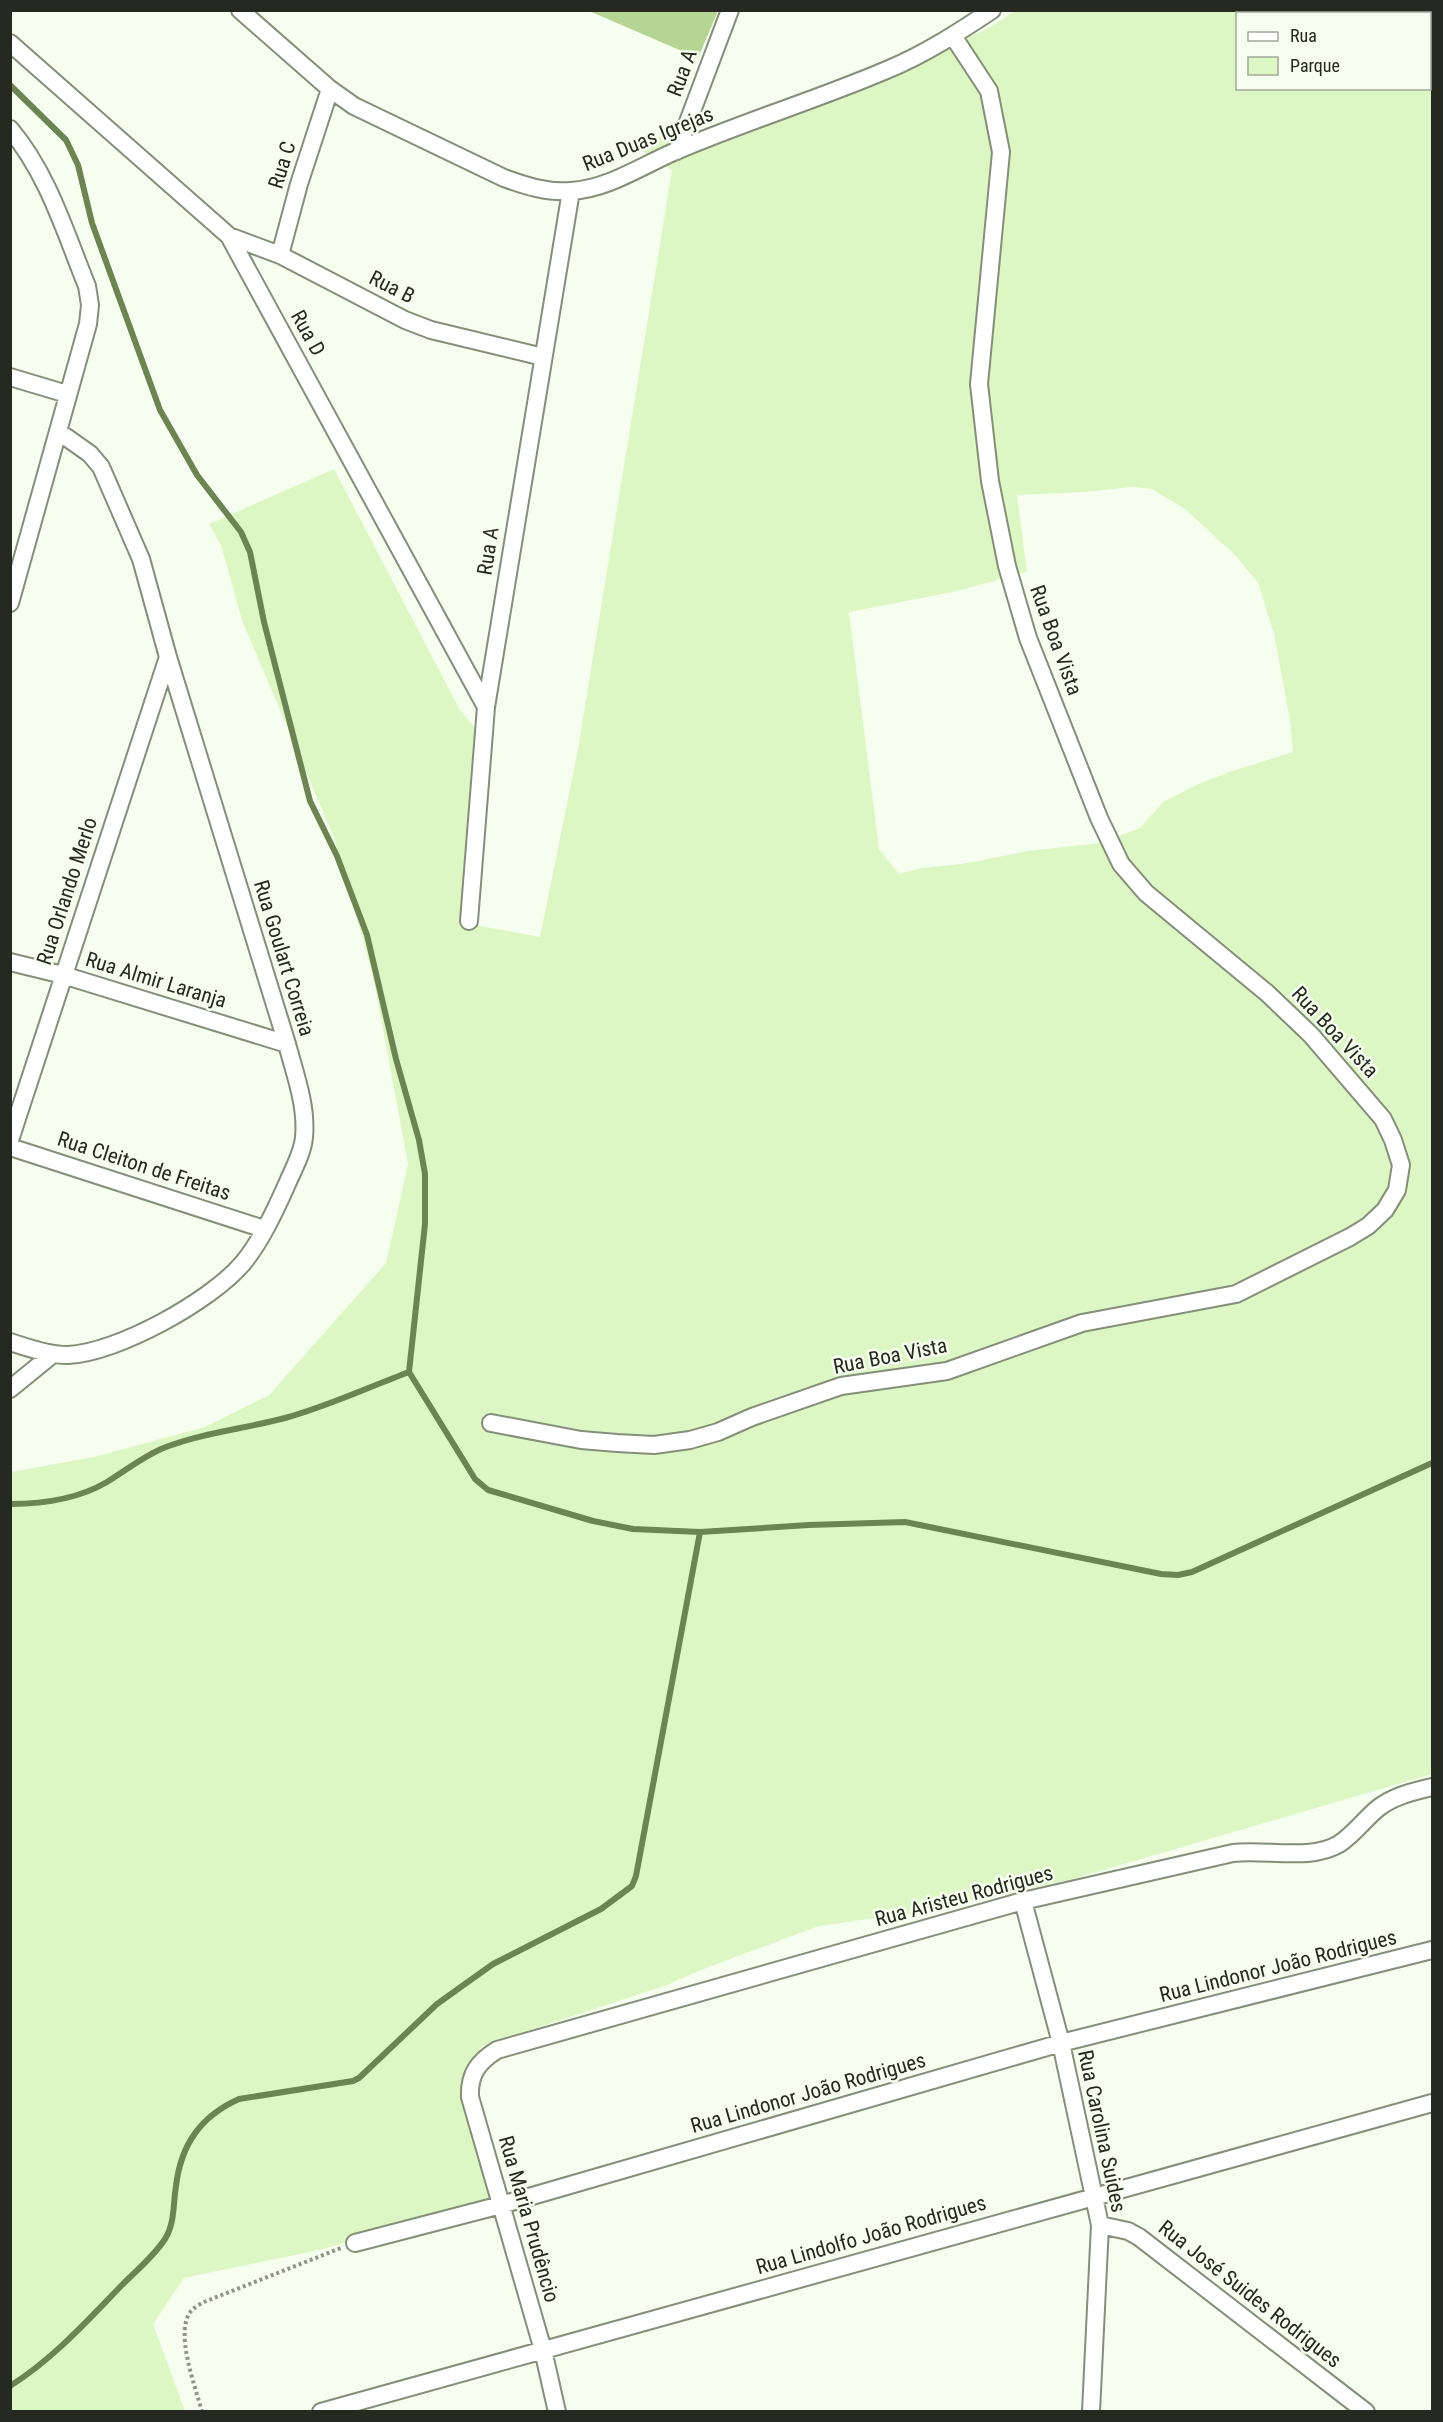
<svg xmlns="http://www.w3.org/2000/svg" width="1443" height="2422" font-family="'Roboto Condensed',sans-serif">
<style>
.green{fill:#ddf7c4;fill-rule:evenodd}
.forest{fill:#b4d692}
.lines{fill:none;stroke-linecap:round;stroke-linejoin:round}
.stream{stroke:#6c8352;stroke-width:6}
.street-casing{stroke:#838f78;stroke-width:20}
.path{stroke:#8f9589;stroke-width:4;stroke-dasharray:3 3;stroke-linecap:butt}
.street{stroke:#fff;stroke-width:16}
.labels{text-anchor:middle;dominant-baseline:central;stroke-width:5;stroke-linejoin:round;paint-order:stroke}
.street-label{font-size:21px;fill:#252920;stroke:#f6feef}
</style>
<rect width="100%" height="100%" fill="#f6feef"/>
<path class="green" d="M1015 11H1432V1774L1073 1879 912 1913 819 1926 701 1970 664 1986 482 2046 469 2070 461 2094 491 2178 492 2192 485 2204 319 2250 184 2278 153 2324 185 2411 11 2412V1472L94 1457 205 1427 269 1395 386 1263 408 1164 373 975 334 838 242 620 221 545 209 524 334 469 460 710 475 728 459 922 540 937 578 749 672 170 636 147 674 130 747 129 772 123 865 89 936 52 989 28ZM1238 14H1430V88H1238ZM1132 487 1152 489 1185 509 1235 555 1258 583 1274 634 1290 721 1293 752 1229 772 1196 785 1163 802 1140 828 1100 843 1028 851 962 864 921 868 899 874 879 849 849 612 953 592 1027 572 1017 495 1085 492Z"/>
<path class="forest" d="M589 11H718L698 58Z"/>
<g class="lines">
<path class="stream" d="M10 85 66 140 78 165 92 223 160 410 197 475 241 532 250 552 264 622 310 801 337 856 367 935 396 1059 419 1140 425 1174V1224L409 1372 475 1479 488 1490 593 1521 633 1529 700 1532 809 1525 905 1522 1161 1574 1178 1575 1192 1572 1432 1463
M10 1504C44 1504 78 1499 107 1482 125 1471 141 1458 161 1449 200 1433 244 1429 285 1418 326 1407 369 1387 409 1372
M10 2386C53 2359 87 2321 122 2285 136 2271 154 2256 165 2239 175 2223 173 2204 176 2186 181 2144 201 2116 239 2099L353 2081 359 2078 437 2004 493 1964 601 1909 632 1886 636 1876 700 1532"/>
<g class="street-casing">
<path id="street" d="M240 10 330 89 354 106 504 178C526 186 548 193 571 191 608 189 643 165 676 151 746 121 819 99 889 69 925 54 959 32 992 10
M10 43 229 236 486 707
M10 129C48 174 65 232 87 286L90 305 88 324 10 603
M677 151 730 10
M229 236 280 255 405 320 431 330 543 357
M280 255 299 184 330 89
M10 377 67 394
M469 921 486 707 571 191
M10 962 63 975 287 1044
M10 1140 168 657
M10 1147 264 1229
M10 1342C29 1348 48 1355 68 1355 117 1353 211 1301 243 1263 261 1241 275 1211 287 1184 293 1170 303 1152 304 1137 307 1106 295 1074 287 1044L168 657 141 559 101 467 90 454 59 432
M10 1389 53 1354
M491 1423 581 1440 617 1443 654 1445 690 1440 718 1432 752 1417 841 1386 947 1371 1082 1323 1236 1294 1350 1237 1368 1226 1385 1210 1397 1190 1401 1165 1393 1140 1383 1119 1311 1035 1267 993 1146 893 1121 864 1099 818 1028 638 1007 566 990 481 979 384 1001 152 989 91 953 36
M1023 1901 1061 2043 1100 2225 1091 2412
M1100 2225 1128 2231 1139 2237 1366 2412
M355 2243 501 2205 1061 2043 1432 1950
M321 2412 1432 2103
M557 2412 543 2350 470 2097C469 2074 478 2062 497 2050L1023 1901 1233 1853C1265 1849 1311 1861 1339 1844 1353 1835 1364 1820 1377 1809 1393 1796 1412 1792 1432 1787"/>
</g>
<path class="path" d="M202 2412C196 2388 173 2330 192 2310 195 2307 200 2304 204 2302L341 2248"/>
<use href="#street" class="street"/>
</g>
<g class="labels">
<g class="street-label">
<text transform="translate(682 73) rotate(-69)">Rua A</text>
<text transform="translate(648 139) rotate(-22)">Rua Duas Igrejas</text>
<text transform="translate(282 165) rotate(-73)">Rua C</text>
<text transform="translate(392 287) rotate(27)">Rua B</text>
<text transform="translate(308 333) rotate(61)">Rua D</text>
<text transform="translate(488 551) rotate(-81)">Rua A</text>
<text transform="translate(1056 640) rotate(70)">Rua Boa Vista</text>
<text transform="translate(67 891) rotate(-72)">Rua Orlando Merlo</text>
<text transform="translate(284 958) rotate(73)">Rua Goulart Correia</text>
<text transform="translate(156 980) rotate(17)">Rua Almir Laranja</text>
<text transform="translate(1335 1032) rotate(47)">Rua Boa Vista</text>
<text transform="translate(144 1166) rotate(18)">Rua Cleiton de Freitas</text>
<text transform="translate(890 1356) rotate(-11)">Rua Boa Vista</text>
<text transform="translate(964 1896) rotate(-15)">Rua Aristeu Rodrigues</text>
<text transform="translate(1278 1966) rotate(-14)">Rua Lindonor João Rodrigues</text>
<text transform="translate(808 2093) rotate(-16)">Rua Lindonor João Rodrigues</text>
<text transform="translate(1102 2131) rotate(78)">Rua Carolina Suides</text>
<text transform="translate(529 2219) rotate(74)">Rua Maria Prudêncio</text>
<text transform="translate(871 2235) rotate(-16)">Rua Lindolfo João Rodrigues</text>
<text transform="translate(1250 2294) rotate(38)">Rua José Suides Rodrigues</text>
</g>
</g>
<rect width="1443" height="2422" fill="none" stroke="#252920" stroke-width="24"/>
<rect x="1236" y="12" width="195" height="78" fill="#f6feef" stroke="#a2a99c" stroke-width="1.5"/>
<rect x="1248" y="32" width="30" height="9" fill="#ffffff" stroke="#a2a99c" stroke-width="1.5"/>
<text x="1290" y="42" font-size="18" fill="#252920">Rua</text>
<rect x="1248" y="57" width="30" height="18" fill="#ddf7c4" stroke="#a2a99c" stroke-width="1.5"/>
<text x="1290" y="72" font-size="18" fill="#252920">Parque</text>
</svg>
